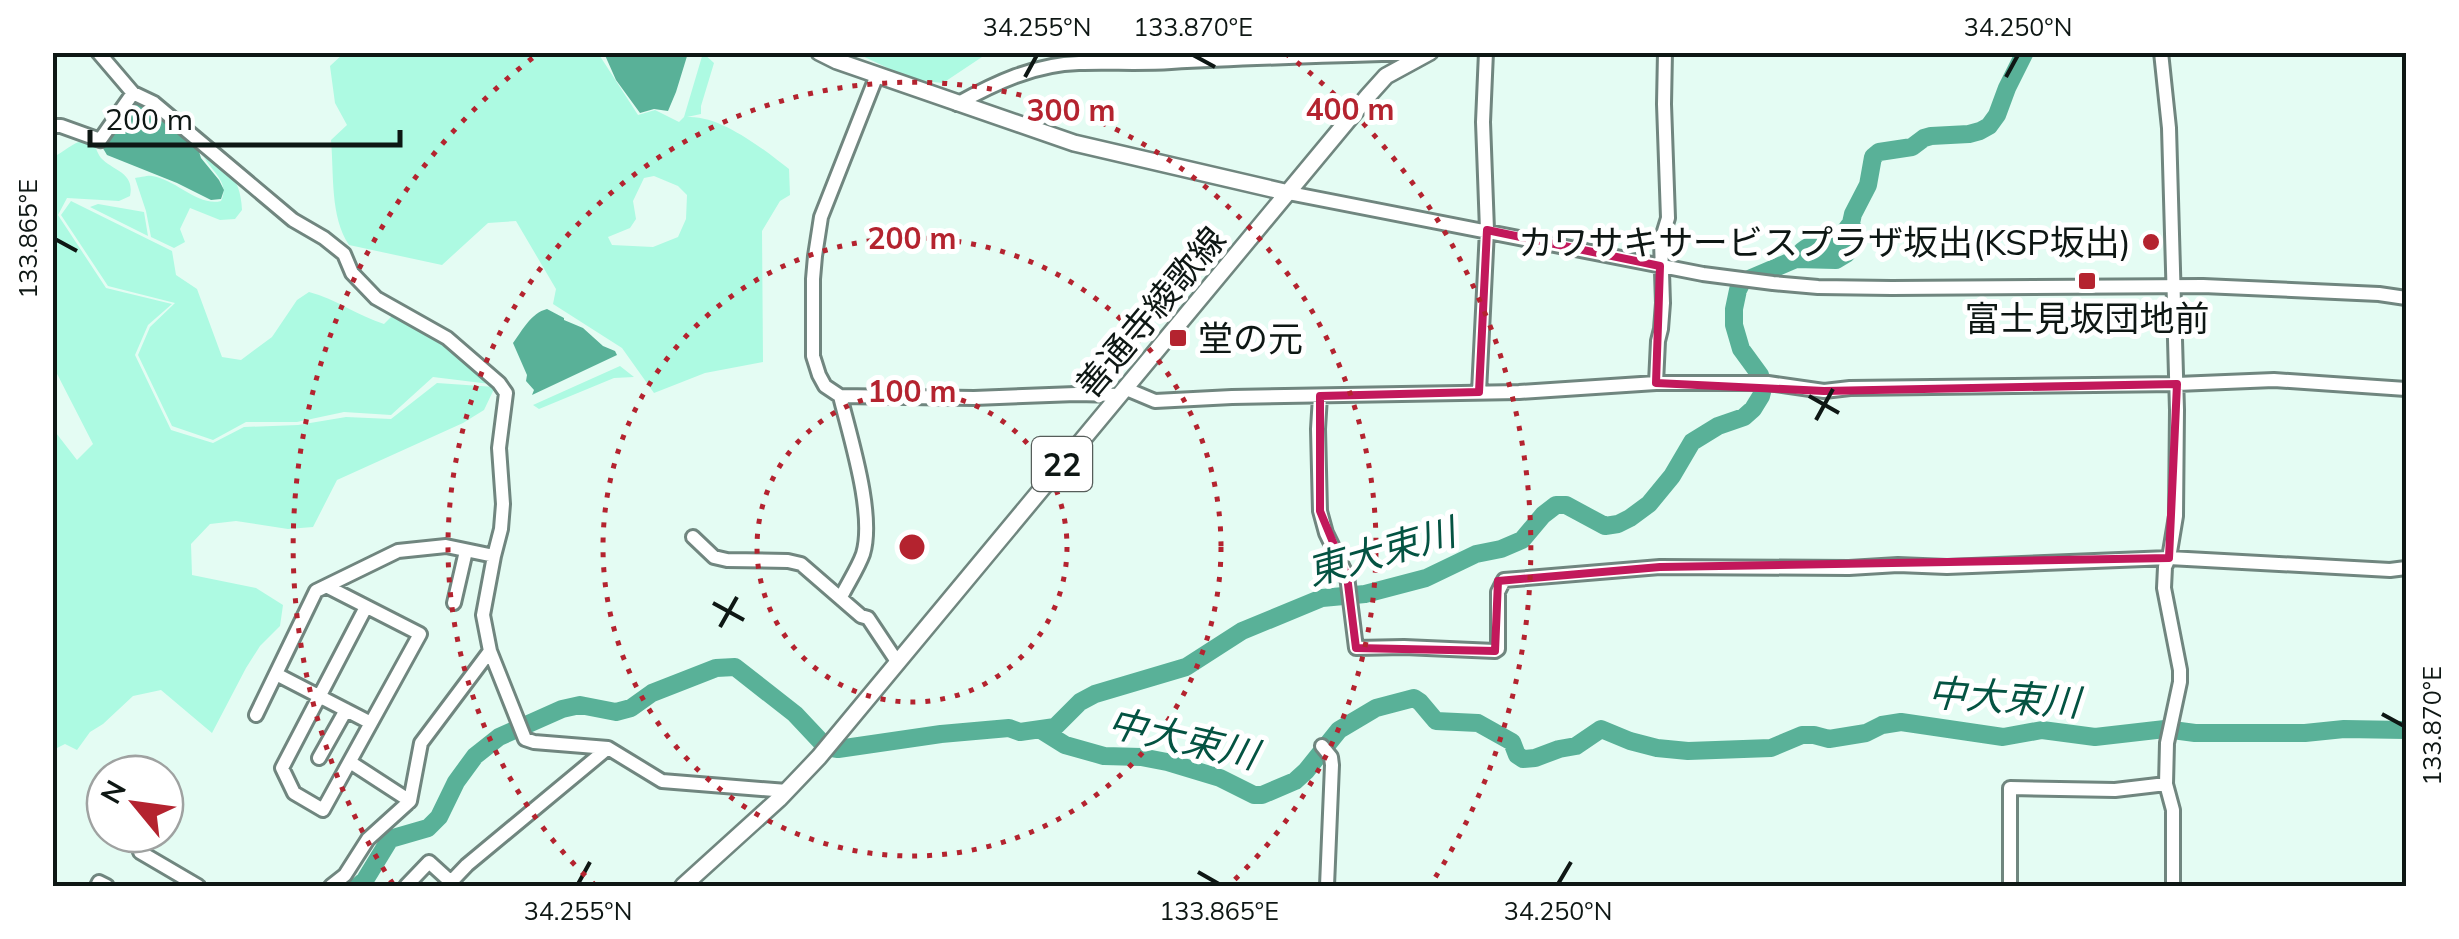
<svg xmlns="http://www.w3.org/2000/svg" width="2459" height="939" font-family="Mulish,'Noto Sans JP',sans-serif">
<style>
.green{fill:#adfae2;fill-rule:evenodd}
.water{fill:#59b198}
.lines{fill:none;stroke-linecap:round;stroke-linejoin:round}
.river{stroke:#59b198;stroke-width:18}
.minor-casing{stroke:#70867f;stroke-width:18}
.major-casing{stroke:#70867f;stroke-width:20}
.minor{stroke:#fff;stroke-width:12}
.major{stroke:#fff;stroke-width:15}
.marked{fill:none;stroke:#c2185b;stroke-width:8;stroke-linejoin:round}
.ticks{fill:none;stroke:#0e1714;stroke-width:4}
.ring{fill:none;stroke:#b4232f;stroke-width:5;stroke-dasharray:5 10}
.poi-dot{fill:#b4232f;stroke:#fff;stroke-width:4}
.labels{text-anchor:middle;dominant-baseline:central;stroke-width:10;stroke-linejoin:round;paint-order:stroke}
.shield{fill:#fff;stroke:#565d5a;stroke-width:2.5}
.shield-label{font-size:32px;font-weight:bold;fill:#0e1714}
.poi-label{font-size:35px;fill:#0e1714;stroke:#fff;text-anchor:end}
.street-label{font-size:35px;fill:#0e1714;stroke:#fff}
.water-label{font-size:38px;font-style:italic;fill:#045342;stroke:#fff}
.centre{fill:#b4232f;stroke:#fff;stroke-width:5}
.ring-label{font-size:30px;text-anchor:middle;font-weight:bold;fill:#b4232f;stroke:#fff;stroke-width:10;stroke-linejoin:round;paint-order:stroke}
.neatline{fill:none;stroke:#0e1714;stroke-width:4}
.ticks-label{font-size:25px;text-anchor:middle;fill:#0e1714}
</style>
<rect width="100%" height="100%" fill="#e4fcf3"/>
<path class="green" d="M854 52 988 53 943 83 913 80Z
M344 53H598L638 115 655 110 679 122 684 117 703 53 714 63 701 106V114L687 117C721 115 763 149 789 169L790 195 780 201 762 231 763 362 705 373 654 393 622 348 553 304 556 289 516 221 488 223 442 265 349 245C330 217 334 174 331 140L347 125 335 103 330 66ZM654 176 678 186 687 195 686 219 678 237 653 247 612 245 608 237 630 228 636 219 633 201 644 178Z
M84 140 93 142C96 147 97 153 101 158 113 171 135 172 130 196L119 201 67 198 58 215 106 288 172 304 148 325 135 355 171 430 213 443 244 427 298 425 346 417 391 419 437 383 495 387 484 410 463 423 337 480 313 527 288 529 236 521 210 524 191 544 192 575 256 588 283 605 280 626 260 646 246 668 212 733 161 690 133 696 103 724 90 732 77 750 65 744 53 750V429L77 460 93 444 53 366V157C64 152 72 143 84 140Z
M200 147C226 170 240 174 242 210L235 219 220 220 190 208 180 229 185 242 174 248 151 237 146 211 135 178C138 178 149 175 152 176 175 179 199 207 221 201 232 179 204 168 200 147Z
M71 201 172 251 176 275 197 289 222 357 241 360 272 337 297 300 309 292C336 299 358 316 384 324L392 316C429 332 461 356 490 384L433 377 391 415 344 412 297 422H246L213 440 172 426 138 355 150 327 175 303 108 286 61 215Z
M98 204 144 212 148 236 90 207Z
M620 366 634 377 614 378 539 409 533 405Z"/>
<path class="water" d="M604 53H688L676 92 668 111 654 109 640 113 616 80Z
M132 101H145L197 145 201 158 219 180 224 190 221 199 211 200 177 183 107 155 101 145Z
M547 309 564 318V320L583 328 603 346 615 351 617 355 532 395 534 390 526 381 527 375 513 343C522 331 531 313 547 309Z"/>
<g class="lines">
<path class="river" d="M1796 259C1800 251 1810 243 1820 245 1824 246 1827 249 1831 250L1851 223
M1041 730 1065 745 1104 756 1141 757 1167 762 1220 778 1254 795H1262L1295 781 1306 771 1339 730 1376 708 1414 698 1420 702 1436 721 1478 723 1512 742 1517 755 1523 759 1535 758 1559 749 1576 746 1601 729 1630 741 1657 748 1688 751 1771 748 1802 735H1814L1829 739 1866 733 1882 725 1901 722 2003 737 2042 730 2095 737 2165 729 2195 733H2305L2344 729 2406 730
M358 886 365 880 390 839 428 828 439 817 456 782 475 756 499 737 562 709 580 705 616 712 631 708 652 693 716 668 735 667 795 714 826 747 838 749 941 734 1009 728 1020 732 1055 727 1080 702 1095 694 1186 667 1242 631 1322 598 1365 594 1426 578 1476 554 1501 549 1522 540 1543 515 1556 505H1566L1605 526 1618 524 1630 518 1649 504 1672 476 1692 442 1718 426 1744 417 1753 409 1761 396 1763 388 1760 375 1741 349 1734 325V309L1738 290 1742 282 1796 259 1836 260 1846 254 1853 246 1855 236 1851 223 1853 214 1868 185 1873 157 1879 152 1912 147 1924 138 1931 136 1969 134 1980 131 1989 126 1997 115 2007 88 2025 52"/>
<g class="minor-casing">
<path id="minor" d="M98 52 133 93 154 103 293 220 324 238 344 254 352 273 376 298 447 338 499 383 506 393 499 448 503 504 501 529 494 556 483 615 490 651 525 739 534 742 608 748 662 781 787 791
M2161 52 2169 128 2177 410 2176 516 2169 558 2165 567 2164 588 2180 670V682L2167 743 2166 784 2173 810V886
M877 75 821 217 815 256 813 279V356L819 375 825 386 840 396 974 398 1076 394 1119 395
M957 104C995 83 1035 64 1079 63 1110 62 1140 64 1171 62 1242 58 1314 56 1385 54H1402L1415 60
M52 126H61L100 140 133 93
M1289 193 1703 274 1773 283 1818 287 1892 288 2203 286 2379 294 2406 298
M1656 383 1658 341 1661 329 1663 303 1661 241 1668 218 1664 104 1665 52
M1124 388 1155 401 1232 397 1519 392 1656 383H1768L1824 391 1850 388 2177 384 2274 380 2406 389
M1479 392 1487 230 1483 122 1486 52
M840 396C850 437 875 514 863 554 858 568 848 583 841 597
M1320 396 1318 429 1320 511 1326 533 1347 576 1356 648 1404 647 1495 651 1498 649V592L1504 580 1660 567 1849 568 1898 565 1947 567 2169 558 2390 570 2406 568
M693 537 714 557 727 560 788 561 801 564 861 616 868 618 898 663
M326 586 420 634 323 810 294 793 282 768 366 607
M454 603 466 551
M276 674 371 723
M256 715 316 591 398 551 446 546 494 556
M1322 746 1331 757 1332 765 1327 886
M319 758 346 710
M350 762 410 801
M140 852 198 886
M97 886 99 882 107 886
M331 886 345 875 368 839 410 801 421 743 490 651
M406 886 429 862 451 882
M447 886 467 865 608 748
M2010 886V788L2115 790 2166 784"/>
</g>
<g class="major-casing">
<path id="major" d="M819 52 837 61 1074 143 1289 193
M683 886 779 799 819 757 1368 96 1386 76 1430 52"/>
</g>
<use href="#minor" class="minor"/>
<use href="#major" class="major"/>
</g>
<path class="marked" d="M1487 230 1660 266 1656 383 1824 391 2177 384 2169 558 1660 567 1498 581 1495 651 1356 648 1347 576 1320 511V396L1479 392Z"/>
<path class="ticks" d="M1193 55 1215 67M1025 77 1037 55M2006 77 2018 55M55 239 77 251M1809 396 1839 413M1816 420 1833 389M713 603 744 620M720 627 737 597M2382 714 2404 726M1198 872 1219 884M578 884 590 862M1558 884 1571 862"/>
<g class="ring">
<circle cx="912" cy="547" r="155"/>
<circle cx="912" cy="547" r="309"/>
<path d="M596 886A464 464 0 1 1 1228 886"/>
<path d="M393 884A619 619 0 0 1 539 53M1285 53A619 619 0 0 1 1431 884"/>
</g>
<g class="poi-dot">
<circle cx="2151" cy="242" r="10"/>
<rect x="2077" y="271" width="20" height="20" rx="5"/>
<rect x="1168" y="328" width="20" height="20" rx="5"/>
</g>
<g class="labels">
<rect class="shield" x="1032" y="437" width="60" height="54" rx="8"/>
<g class="shield-label">
<text x="1062" y="464">22</text>
</g>
<g class="poi-label">
<text x="2131" y="242">カワサキサービスプラザ坂出(KSP坂出)</text>
<text x="2087" y="318" text-anchor="middle">富士見坂団地前</text>
<text x="1198" y="338" text-anchor="start">堂の元</text>
</g>
<g class="street-label">
<text transform="translate(1150 312) rotate(-50)">善通寺綾歌線</text>
</g>
<g class="water-label">
<text transform="translate(1381 551) rotate(-16)">東大束川</text>
<text transform="translate(2004 697) rotate(4)">中大束川</text>
<text transform="translate(1183 738) rotate(13)">中大束川</text>
</g>
</g>
<circle cx="912" cy="547" r="15" class="centre"/>
<g class="ring-label">
<text x="1350" y="120">400 m</text>
<text x="1071" y="121">300 m</text>
<text x="912" y="249">200 m</text>
<text x="912" y="402">100 m</text>
</g>
<rect width="2459" height="939" fill="none" stroke="#ffffff" stroke-width="110"/>
<g transform="translate(135 804) rotate(299)"><circle r="48" fill="#ffffff" stroke="#9fa2a1" stroke-width="2.5"/>
<path d="M0-8L18 38L0 25L-18 38Z" fill="#b4232f"/>
<text y="-15" font-size="28" font-weight="bold" text-anchor="middle" fill="#0e1714">N</text>
</g>
<path d="M90 130v15h310v-15" fill="none" stroke="#0e1714" stroke-width="5"/>
<text x="105" y="130" font-size="30" fill="#0e1714" stroke="#ffffff" stroke-width="8" paint-order="stroke">200 m</text>
<rect x="55" y="55" width="2349" height="829" class="neatline"/>
<g class="ticks-label">
<text x="1037" y="36">34.255°N</text>
<text x="1193" y="36">133.870°E</text>
<text x="2018" y="36">34.250°N</text>
<text transform="translate(28 239) rotate(-90)" y="9">133.865°E</text>
<text transform="translate(2432 726) rotate(-90)" y="9">133.870°E</text>
<text x="578" y="920">34.255°N</text>
<text x="1219" y="920">133.865°E</text>
<text x="1558" y="920">34.250°N</text>
</g>
</svg>
